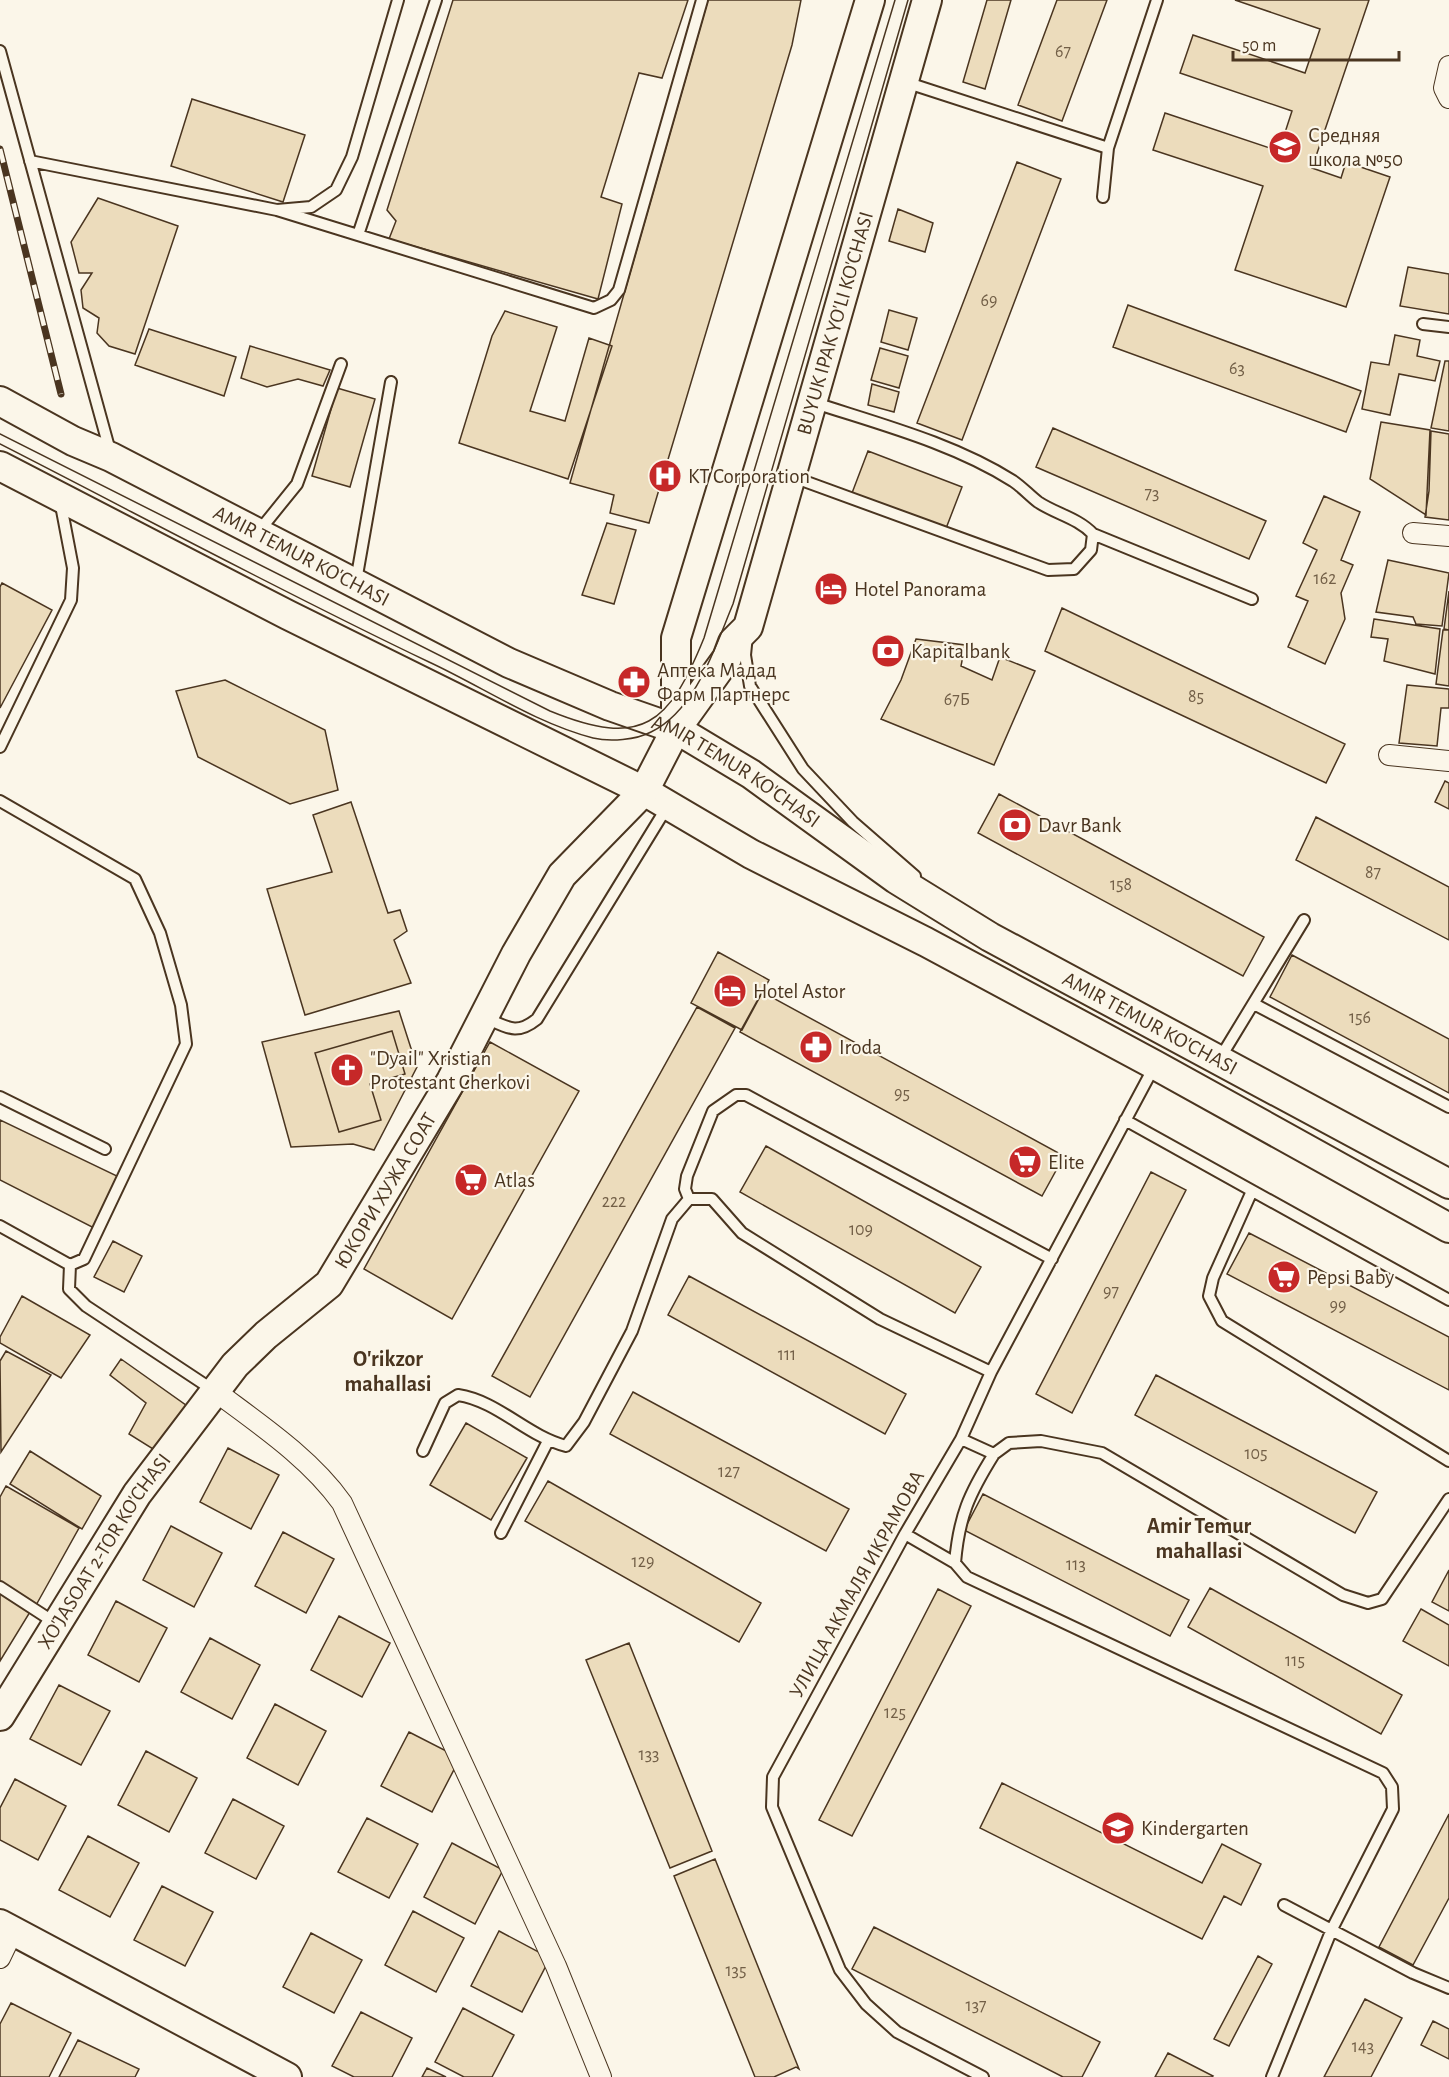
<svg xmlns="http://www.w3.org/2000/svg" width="1449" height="2077" font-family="'Alegreya Sans',sans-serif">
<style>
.building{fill:#ecdcbc;stroke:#4a3520;stroke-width:1.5}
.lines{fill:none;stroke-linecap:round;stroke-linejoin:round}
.lane-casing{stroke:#4a3520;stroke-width:14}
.street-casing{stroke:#4a3520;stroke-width:22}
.secondary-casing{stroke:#4a3520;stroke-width:32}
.lane{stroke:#fbf6e9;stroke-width:10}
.street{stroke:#fbf6e9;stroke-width:20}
.secondary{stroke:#fbf6e9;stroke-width:28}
.tram{stroke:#4a3520;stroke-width:1.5}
.rail-casing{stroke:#4a3520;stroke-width:7}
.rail{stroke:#fbf6e9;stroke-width:4.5;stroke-dasharray:14;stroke-linecap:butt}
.labels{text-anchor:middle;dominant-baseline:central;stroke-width:4.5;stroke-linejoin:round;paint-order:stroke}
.number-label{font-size:18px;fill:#725f47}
.poi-label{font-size:21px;fill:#4a3520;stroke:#fbf6e9;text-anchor:start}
.street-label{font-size:21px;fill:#4a3520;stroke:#fbf6e9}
.neighbourhood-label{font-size:22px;font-weight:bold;fill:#4a3520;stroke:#fbf6e9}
</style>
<rect width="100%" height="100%" fill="#fbf6e9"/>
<path class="building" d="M453 0H688L662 78 639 73 601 197 622 204 598 299 389 239 396 221 387 210Z
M708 0H801L792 45 649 523 610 513 614 495 570 483Z
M987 0H1011L985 89 963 82Z
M1057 0H1107L1062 121 1018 105Z
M1235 0H1369L1312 168 1341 178 1346 162 1390 177 1346 307 1235 270 1263 186 1153 150 1165 113 1279 151 1292 111 1180 73 1193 35 1305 73 1320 29Z
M192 99 305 135 283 202 171 166Z
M1017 162 1061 179 962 440 917 423Z
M98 198 178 226 135 354 109 346 97 333 99 318 83 308 81 290 92 273H79L71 242Z
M898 209 933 223 925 252 889 241Z
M1408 267 1449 274V314L1400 306Z
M1128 305 1361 391 1346 432 1113 347Z
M889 310 917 318 908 350 881 342Z
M505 311 557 327 530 411 565 421 589 338 612 346 568 479 459 443 492 336Z
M149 329 236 357 224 396 135 365Z
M1395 335 1420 340 1417 356 1440 361 1435 381 1399 374 1390 415 1362 409 1371 362 1389 365Z
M250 346 330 370 323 386 298 379 267 387 241 378Z
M880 348 908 356 899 388 871 380Z
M1445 361H1449V431L1431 428Z
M872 384 899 392 894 412 868 405Z
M337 388 375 399 350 487 312 476Z
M1381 422 1430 430 1426 515 1370 479Z
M1053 428 1266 521 1249 559 1036 467Z
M1431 431 1449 434V520L1425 517 1429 491Z
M868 451 962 487 945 531 852 493Z
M1324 496 1360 512 1341 560 1353 565 1341 593 1345 619 1325 664 1288 647 1308 601 1296 596 1317 550 1303 543Z
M607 523 636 530 614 604 582 595Z
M1388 560 1449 573 1442 626 1416 624 1413 617 1376 612Z
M2 583 52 610 0 708V587Z
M1449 591V630L1444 629Z
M1062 608 1345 744 1326 783 1045 651Z
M1374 619 1440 629 1435 674 1384 661 1388 639 1371 637Z
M1443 630H1449V686L1436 684Z
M916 639 965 645 961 666 992 680 1000 657 1035 671 994 765 881 719 901 680Z
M225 680 325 730 338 790 290 804 198 757 176 691Z
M1407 685 1449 689V708H1441L1437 746 1399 743Z
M1445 781 1449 783V809L1435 802Z
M999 794 1264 937 1243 976 978 833Z
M351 802 388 913 400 910 407 931 394 940 411 983 305 1015 267 889 332 872 313 815Z
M1316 817 1449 887V940L1296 860Z
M718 952 769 980 742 1030 691 1003Z
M1292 955 1449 1039V1093L1270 997Z
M762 992 1064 1156 1042 1196 740 1032Z
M697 1007 735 1028 530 1397 492 1376Z
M399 1011 417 1067 374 1150 353 1144 291 1147 262 1042Z
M392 1031 405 1074 370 1084 381 1120 339 1132 315 1053Z
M490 1042 579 1091 452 1319 364 1269Z
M0 1120 117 1176 94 1228 0 1180Z
M766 1146 981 1267 955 1313 740 1192Z
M1151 1172 1186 1190 1072 1413 1036 1394Z
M1249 1233 1449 1337V1390L1227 1274Z
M113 1241 142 1256 124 1292 94 1277Z
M689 1276 906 1394 885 1434 668 1315Z
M22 1296 90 1335 61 1378 0 1343V1337Z
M6 1351 51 1375 1 1452 0 1361Z
M121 1359 190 1408 161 1454 129 1434 146 1403 110 1375Z
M1156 1375 1377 1492 1355 1533 1135 1415Z
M633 1392 849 1509 826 1551 610 1434Z
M466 1423 527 1458 491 1520 430 1485Z
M228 1448 279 1475 251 1529 200 1502Z
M30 1451 101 1496 82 1529 10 1484Z
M548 1481 761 1603 739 1642 525 1521Z
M6 1486 79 1528 35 1607 0 1581V1497Z
M983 1494 1189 1600 1170 1636 964 1530Z
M171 1526 222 1553 194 1607 143 1580Z
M283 1532 334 1559 306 1613 255 1586Z
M1449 1570V1611L1432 1602Z
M1210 1588 1402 1695 1381 1734 1188 1627Z
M938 1589 971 1606 852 1836 819 1820Z
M0 1592 30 1612 0 1661Z
M116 1601 167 1628 139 1682 88 1655Z
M1421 1609 1449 1625V1666L1403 1641Z
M339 1616 390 1643 362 1697 311 1670Z
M210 1638 260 1665 232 1719 181 1692Z
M629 1643 712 1851 670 1868 586 1660Z
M59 1685 110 1711 81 1765 30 1739Z
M275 1704 326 1731 298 1785 247 1758Z
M409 1732 460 1758 432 1812 381 1786Z
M146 1751 197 1778 169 1832 118 1805Z
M15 1779 66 1806 38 1860 0 1840V1808Z
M1002 1783 1202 1883 1222 1844 1261 1864 1241 1905 1224 1896 1202 1939 980 1828Z
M233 1799 284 1826 256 1879 205 1853Z
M1449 1814V1898L1413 1965 1379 1947Z
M367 1818 418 1844 389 1898 338 1872Z
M88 1836 139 1863 110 1917 59 1890Z
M452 1843 503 1870 475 1924 424 1897Z
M715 1859 799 2069 796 2067 774 2077H755L674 1876Z
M162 1886 213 1912 185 1966 134 1940Z
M413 1911 464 1938 436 1992 385 1965Z
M874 1927 1100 2042 1082 2077H1063L852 1969Z
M499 1931 550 1958 522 2012 471 1986Z
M311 1933 362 1960 334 2013 283 1987Z
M1258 1956 1272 1964 1229 2046 1214 2039Z
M1365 1999 1402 2018 1371 2077H1324Z
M11 2003 71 2033 49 2077H0V2024Z
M463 2008 514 2035 492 2077H464L435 2062Z
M361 2012 412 2038 392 2077H354L332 2066Z
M1433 2021 1449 2029V2059L1421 2045Z
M78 2040 139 2069 135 2077H59Z
M1168 2053 1213 2076 1212 2077H1155Z
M427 2068 446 2077H422Z"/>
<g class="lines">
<g class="lane-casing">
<path id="lane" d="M0 51 110 451
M905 82 1108 148
M30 161 277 210 311 207 336 190 352 157 398 0
M1103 197 1108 148 1157 0
M277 210 594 308 611 300 619 290 702 0
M358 235 436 0
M1423 324 1449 327
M793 477 1048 570 1074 569 1091 550 1093 534C1078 518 1056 514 1038 502 1029 495 1022 487 1013 481 953 443 879 424 812 402
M259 531 297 484 341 364
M1093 534 1252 599
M356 581 391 382
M747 635 745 655 750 686 803 769 853 822 915 876
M0 747 71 600 73 568 60 500
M0 801 135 879 160 933 181 1005 186 1044 84 1259 70 1265
M1254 1004 1449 1107
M484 1017C507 1027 516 1036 537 1019L667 807
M1225 1050 1304 920
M0 1097 105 1149
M1125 1120 1449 1300
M1252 1191 1213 1278 1209 1296 1222 1321 1449 1461
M689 1199 685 1189 687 1176 713 1111 736 1095H746L1052 1259
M0 1226 70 1265
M70 1265 69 1289 86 1306 213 1390
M961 1439 994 1454 1009 1443 1041 1441 1102 1453 1343 1595 1368 1603 1382 1599 1449 1499
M423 1451 445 1403 458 1395C498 1401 527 1436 566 1446L584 1422 632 1331 672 1219 689 1199H712L742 1233 880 1319 991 1372
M501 1533 548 1441
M905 1534 955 1563 967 1577 1383 1773 1392 1787 1393 1809 1332 1929 1272 2077
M955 1563C959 1516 969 1494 994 1454
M0 1587 57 1624
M1284 1905 1413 1973 1449 1988
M983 2077 897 2032 866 2004 840 1970 772 1807 773 1777 905 1534 961 1439 991 1372 1155 1065"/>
</g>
<g class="street-casing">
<path id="street" d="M1449 66 1444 88 1449 98
M1413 533 1449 536
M1389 755 1449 761
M215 1391C259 1424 310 1458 342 1503L556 1966 601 2077
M0 1958 13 1931"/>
</g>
<g class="secondary-casing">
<g id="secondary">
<path id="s1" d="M0 401 73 441 111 457 509 663 610 706 676 729 751 774 896 879 990 937 1449 1184"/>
<path d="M0 466 288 615 644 791 751 854 926 942 1155 1065 1449 1228"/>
<path d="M676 729V638L870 0"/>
<path id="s2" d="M0 1716 137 1494 235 1365 266 1335 329 1284 451 1081 516 954 562 875 644 791 676 729 727 658 733 642 748 627 927 0"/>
<path d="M0 1924 287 2077"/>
</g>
</g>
<use href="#lane" class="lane"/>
<use href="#street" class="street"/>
<use href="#secondary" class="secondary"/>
<path class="tram" d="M0 434 550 711C643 749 669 724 704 638L895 0
M0 444C143 517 284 593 429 662 483 687 535 723 593 738 610 742 636 740 651 732 696 710 715 647 733 604L908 0"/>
<g class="rail-casing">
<path id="rail" d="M0 149 61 394"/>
</g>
<use href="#rail" class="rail"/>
</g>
<defs>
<g id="school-disc" transform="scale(1.725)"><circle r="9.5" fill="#c62828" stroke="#fbf6e9"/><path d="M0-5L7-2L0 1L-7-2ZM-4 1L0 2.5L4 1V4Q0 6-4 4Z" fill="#fff"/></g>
<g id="hospital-disc" transform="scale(1.725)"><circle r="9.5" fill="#c62828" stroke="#fbf6e9"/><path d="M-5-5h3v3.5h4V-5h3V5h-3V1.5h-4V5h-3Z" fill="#fff"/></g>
<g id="hotel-disc" transform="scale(1.725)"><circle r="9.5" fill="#c62828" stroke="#fbf6e9"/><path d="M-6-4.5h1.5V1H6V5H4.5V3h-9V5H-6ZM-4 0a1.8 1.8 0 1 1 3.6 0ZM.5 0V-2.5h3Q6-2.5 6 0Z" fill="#fff"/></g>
<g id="bank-disc" transform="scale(1.725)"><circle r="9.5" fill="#c62828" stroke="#fbf6e9"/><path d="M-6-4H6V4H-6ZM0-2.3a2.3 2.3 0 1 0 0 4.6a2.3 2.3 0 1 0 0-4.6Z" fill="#fff"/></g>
<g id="pharmacy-disc" transform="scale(1.725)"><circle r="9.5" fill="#c62828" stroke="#fbf6e9"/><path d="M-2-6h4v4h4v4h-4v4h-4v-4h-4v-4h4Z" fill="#fff"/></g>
<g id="church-disc" transform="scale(1.725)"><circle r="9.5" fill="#c62828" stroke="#fbf6e9"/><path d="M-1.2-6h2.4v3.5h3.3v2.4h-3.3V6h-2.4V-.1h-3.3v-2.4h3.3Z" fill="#fff"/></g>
<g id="supermarket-disc" transform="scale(1.725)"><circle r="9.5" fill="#c62828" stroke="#fbf6e9"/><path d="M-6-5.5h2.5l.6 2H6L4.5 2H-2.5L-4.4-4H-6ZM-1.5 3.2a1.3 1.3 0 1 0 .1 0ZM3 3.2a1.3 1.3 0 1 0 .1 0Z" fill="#fff"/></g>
</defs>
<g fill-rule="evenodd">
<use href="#school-disc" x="1285" y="147"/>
<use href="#hospital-disc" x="665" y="476"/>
<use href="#hotel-disc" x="831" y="589"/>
<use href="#bank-disc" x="888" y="651"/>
<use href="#pharmacy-disc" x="634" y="682"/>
<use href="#bank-disc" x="1015" y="825"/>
<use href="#hotel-disc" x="730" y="991"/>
<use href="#pharmacy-disc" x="816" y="1047"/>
<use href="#church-disc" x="347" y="1070"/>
<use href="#supermarket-disc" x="1025" y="1162"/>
<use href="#supermarket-disc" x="471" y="1180"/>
<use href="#supermarket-disc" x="1284" y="1277"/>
<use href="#school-disc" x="1118" y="1828"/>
</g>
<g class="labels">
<g class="number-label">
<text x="1063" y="52">67</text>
<text x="989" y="301">69</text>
<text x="1237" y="369">63</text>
<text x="1152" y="494">73</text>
<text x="1325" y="579">162</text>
<text x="1196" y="697">85</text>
<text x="957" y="700">67Б</text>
<text x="1373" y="873">87</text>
<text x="1121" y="885">158</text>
<text x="1360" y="1018">156</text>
<text x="902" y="1094">95</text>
<text x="614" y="1202">222</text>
<text x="861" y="1230">109</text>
<text x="1111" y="1292">97</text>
<text x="1338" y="1306">99</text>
<text x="787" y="1355">111</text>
<text x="1256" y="1454">105</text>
<text x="729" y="1472">127</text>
<text x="643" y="1562">129</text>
<text x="1076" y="1565">113</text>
<text x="1295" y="1661">115</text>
<text x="895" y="1713">125</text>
<text x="649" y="1755">133</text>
<text x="736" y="1971">135</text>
<text x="976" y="2006">137</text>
<text x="1363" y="2047">143</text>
</g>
<g class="poi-label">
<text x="1308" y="135">Средняя<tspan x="1308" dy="24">школа №50</tspan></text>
<text x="688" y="476">KT Corporation</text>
<text x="854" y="589">Hotel Panorama</text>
<text x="911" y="651">Kapitalbank</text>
<text x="657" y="670">Аптека Мадад<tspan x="657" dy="24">Фарм Партнерс</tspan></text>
<text x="1038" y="825">Davr Bank</text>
<text x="753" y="991">Hotel Astor</text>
<text x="839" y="1047">Iroda</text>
<text x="370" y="1058">"Dyail" Xristian<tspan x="370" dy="24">Protestant Cherkovi</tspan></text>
<text x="1048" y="1162">Elite</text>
<text x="494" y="1180">Atlas</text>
<text x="1307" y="1277">Pepsi Baby</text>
<text x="1141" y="1828">Kindergarten</text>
</g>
<g class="street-label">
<text stroke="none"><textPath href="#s2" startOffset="1647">BUYUK IPAK YO'LI KO'CHASI</textPath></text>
<text stroke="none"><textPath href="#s1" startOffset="339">AMIR TEMUR KO'CHASI</textPath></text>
<text stroke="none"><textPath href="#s1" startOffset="825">AMIR TEMUR KO'CHASI</textPath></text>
<text stroke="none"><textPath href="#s1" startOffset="1311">AMIR TEMUR KO'CHASI</textPath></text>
<text stroke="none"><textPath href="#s2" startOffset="656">ЮКОРИ ХУЖА СОАТ</textPath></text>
<text stroke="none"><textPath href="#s2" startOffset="195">XO'JASOAT 2-TOR KO'CHASI</textPath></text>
<text transform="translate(857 1584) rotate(-61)">УЛИЦА АКМАЛЯ ИКРАМОВА</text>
</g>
<g class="neighbourhood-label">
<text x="388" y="1359">O'rikzor<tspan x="388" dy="25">mahallasi</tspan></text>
<text x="1199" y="1526">Amir Temur<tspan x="1199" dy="25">mahallasi</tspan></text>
</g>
</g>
<path d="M1233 51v9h166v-9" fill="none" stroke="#4a3520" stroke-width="3"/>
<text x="1242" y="51" font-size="18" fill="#4a3520" stroke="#fbf6e9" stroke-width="4.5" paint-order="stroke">50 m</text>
</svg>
